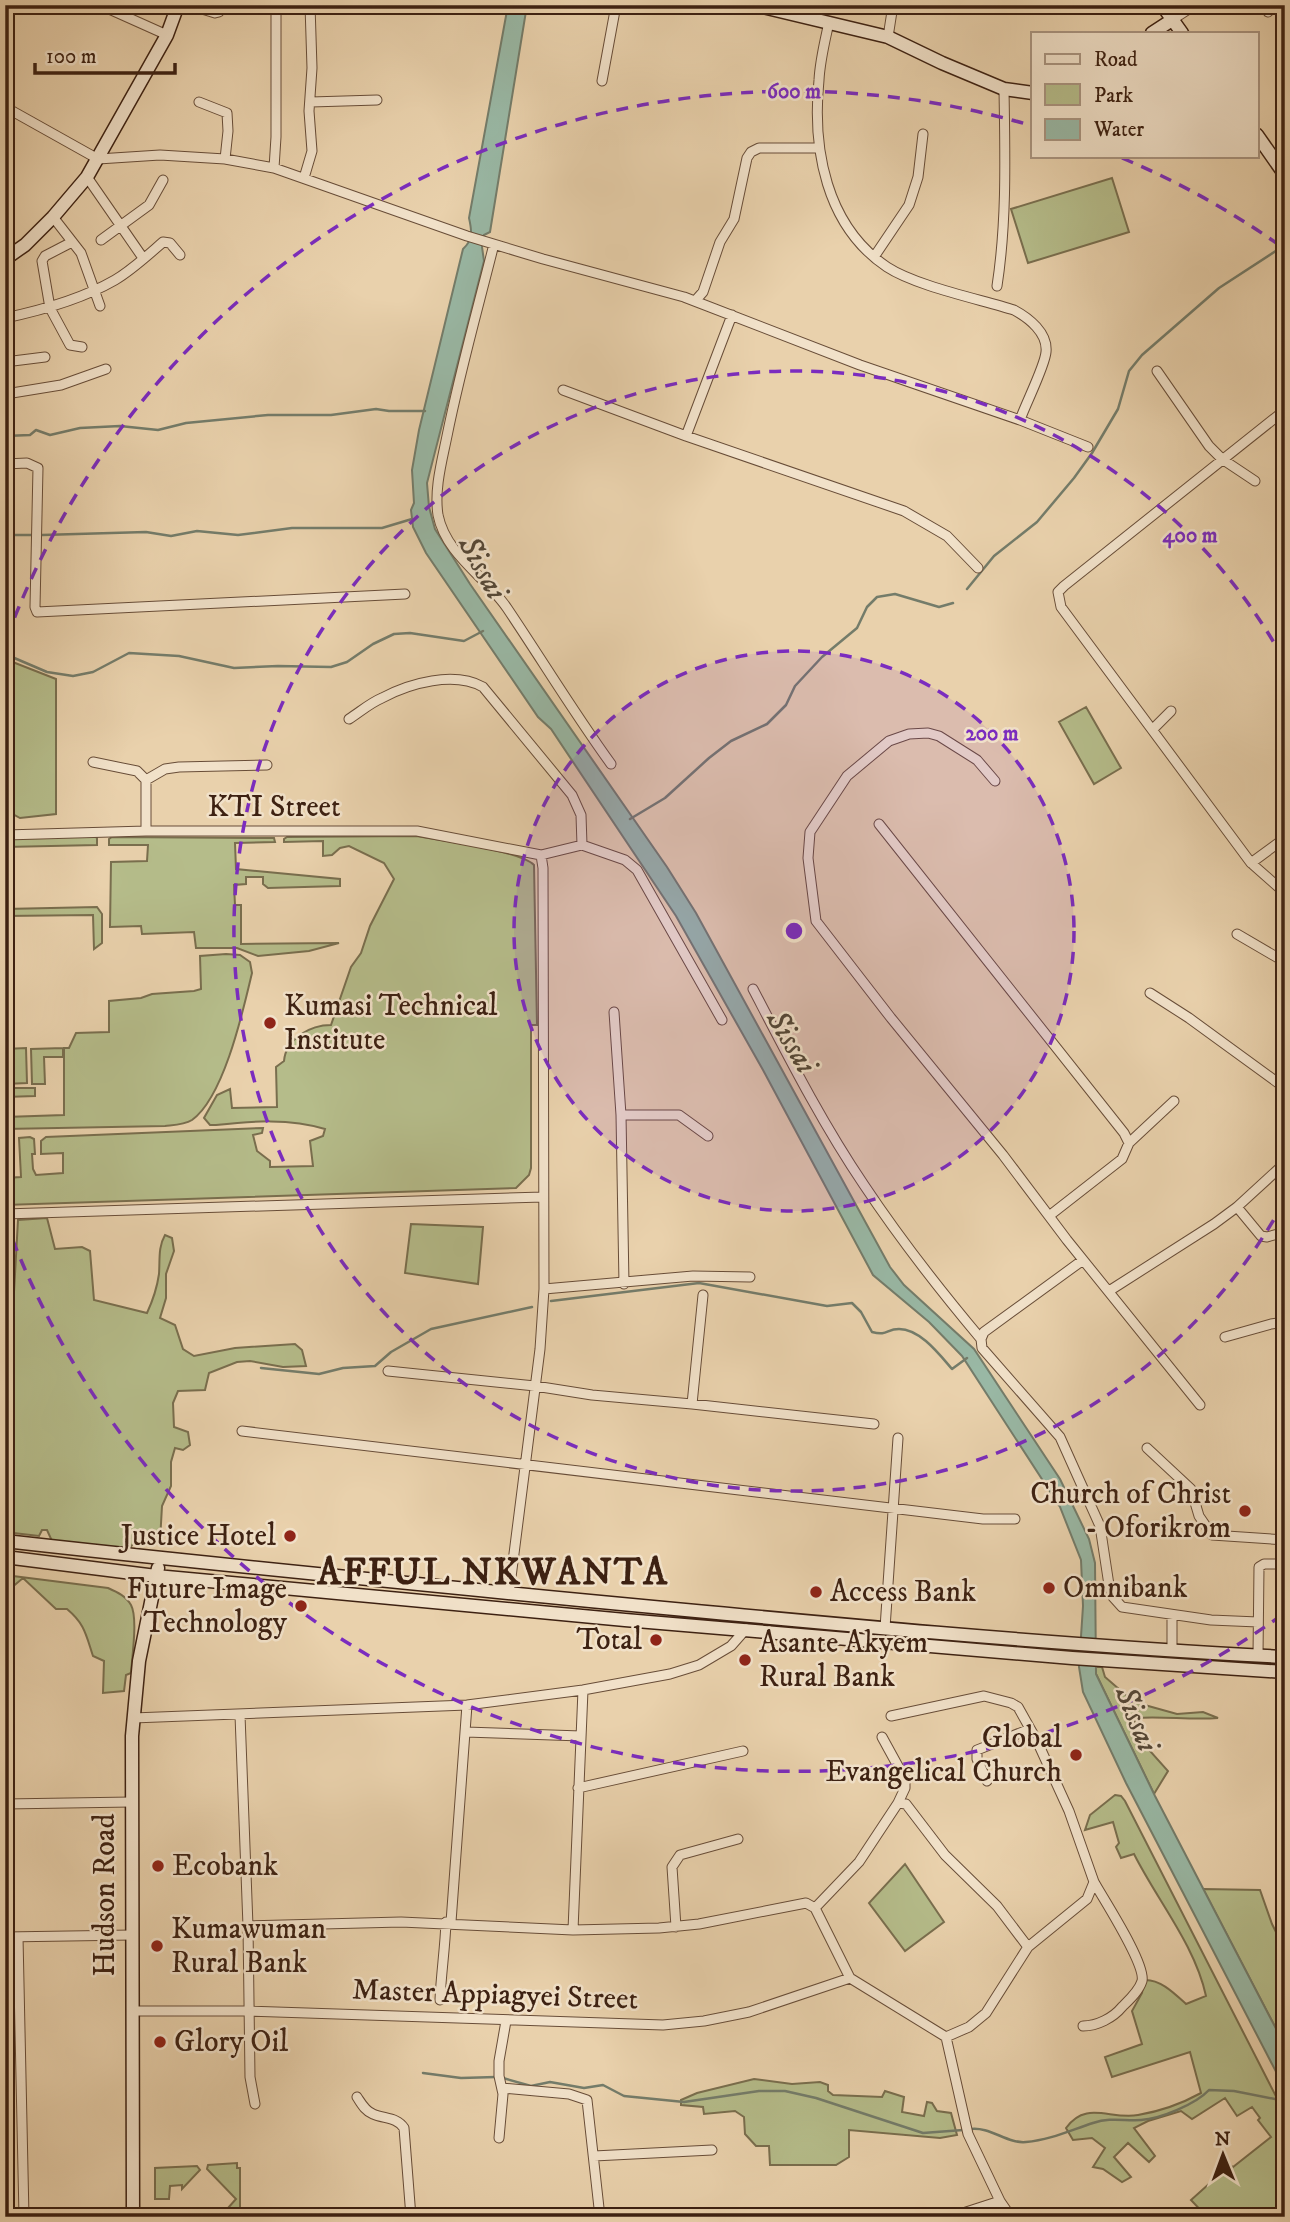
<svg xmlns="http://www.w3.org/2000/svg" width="1290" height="2222" font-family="'IM FELL DW Pica',serif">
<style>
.green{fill:#b5bc8a;stroke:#796e4e;stroke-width:2}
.water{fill:#99b8a5;stroke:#747c6a;stroke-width:2}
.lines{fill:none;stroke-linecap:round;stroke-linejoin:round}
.stream{stroke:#747c6a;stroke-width:2.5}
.street-casing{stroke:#684d38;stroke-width:11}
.secondary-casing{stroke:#3d2112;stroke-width:15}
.highway-casing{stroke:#3d2112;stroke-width:18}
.street{stroke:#f1e1c9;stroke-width:9}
.secondary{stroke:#f1e1c9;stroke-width:12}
.highway{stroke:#e9d1ac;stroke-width:16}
.ring{fill:none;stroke:#7b2cbf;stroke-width:3.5;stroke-dasharray:12 9}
.poi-dot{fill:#8f2418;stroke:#f1e1c9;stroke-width:2.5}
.labels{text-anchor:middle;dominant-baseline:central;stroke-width:5;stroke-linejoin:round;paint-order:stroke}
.street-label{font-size:30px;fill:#3d2112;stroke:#f1e1c9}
.poi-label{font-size:30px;fill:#3d2112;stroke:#f1e1c9;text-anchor:start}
.water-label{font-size:32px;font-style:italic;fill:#544737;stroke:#f1e1c9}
.district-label{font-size:37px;font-weight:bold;letter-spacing:2px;fill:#3d2112;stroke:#f1e1c9}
.centre{fill:#7b2cbf;stroke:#f1e1c9;stroke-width:3.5}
.ring-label{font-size:21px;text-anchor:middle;font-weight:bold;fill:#7b2cbf;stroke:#f1e1c9;stroke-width:5;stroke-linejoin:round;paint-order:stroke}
</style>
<rect width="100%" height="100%" fill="#e9d1ac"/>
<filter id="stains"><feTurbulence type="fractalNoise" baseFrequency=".00286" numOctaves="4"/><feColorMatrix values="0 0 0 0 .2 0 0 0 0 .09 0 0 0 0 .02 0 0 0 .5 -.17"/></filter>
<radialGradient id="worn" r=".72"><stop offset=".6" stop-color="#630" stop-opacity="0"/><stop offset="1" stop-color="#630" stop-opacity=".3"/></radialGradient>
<path class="green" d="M1112 178 1129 232 1028 263 1011 209Z
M5 659 56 679V814L20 818 11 813 10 805 14 794 5 781Z
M1086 707 1121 768 1094 784 1059 722Z
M94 836 97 838V845L5 847V838Z
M417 836C439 840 521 851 534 865L537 1025H531V1168L529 1175 516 1188 5 1205V1178L21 1177 19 1138 30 1137 34 1139 35 1154H32L33 1169 36 1175 63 1173V1153L41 1154V1141L46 1137 263 1128 262 1133 253 1135 257 1151 270 1161V1167L313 1166 310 1141 323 1136 325 1129C290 1118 251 1121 216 1125H210L204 1118 217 1095 230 1089 232 1108 277 1107 276 1067 284 1061C286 1038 311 1025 331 1025L351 967 361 953 370 926 394 879 384 863 349 846 340 848 332 855 323 856V841L284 842V839L287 837Z
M112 837 274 838 275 842 235 843 236 869 340 879V886L268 888 263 884V877H246V884L234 885 235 905H241V944L339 943 309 951 258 956 237 948H196L194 932 142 934 141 926 110 927 111 862 147 861 148 845H109V839Z
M97 907 102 914V943L94 949 93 915 5 916V909Z
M226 954 240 955 250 962 252 973C243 1011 224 1097 192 1120 184 1125 174 1125 165 1126L5 1129V1117L64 1115V1048H69L76 1033 109 1032V1001L141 998 152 994 194 991 201 989 200 956Z
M26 1048 27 1083 5 1084V1049Z
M63 1048V1057H44L45 1084H32L31 1049Z
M5 1088H35V1096L5 1097Z
M47 1218 55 1249 82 1247 90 1251 94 1300 147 1313C153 1300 157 1288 159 1274 160 1260 158 1247 165 1235L172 1238 174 1251 166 1274V1298L160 1318 175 1325 183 1349 194 1356 235 1348 295 1344 302 1350 306 1366 283 1367 250 1361 237 1362 209 1373 205 1390 178 1391 173 1403 174 1427 188 1432 190 1445 183 1450 175 1448 171 1462V1486L162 1506 160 1541 139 1539 128 1549 52 1541 47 1530H42L39 1536 5 1532V1300L14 1292 18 1220Z
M411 1224 483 1227 478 1284 405 1273Z
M5 1575 108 1588C117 1592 126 1596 131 1605 138 1618 132 1657 131 1673L126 1675 124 1691 103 1693 104 1661 93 1656C86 1635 85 1624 67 1609H56L23 1578 5 1593Z
M1095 1667H1102L1105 1677 1134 1702 1177 1714 1203 1712 1218 1718C1190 1720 1163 1716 1135 1718L1133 1732 1168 1771 1154 1794 1096 1674Z
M1115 1795 1121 1796 1125 1801 1285 2114V2217H1207L1191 2200 1230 2165 1233 2167 1271 2137 1258 2120 1260 2118 1252 2107 1237 2116 1225 2098 1192 2119 1181 2111 1148 2121 1134 2128 1155 2156 1149 2162 1128 2143 1114 2157 1131 2177 1122 2182 1103 2169 1093 2167 1105 2148 1092 2138 1073 2140 1066 2128C1086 2100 1110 2120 1138 2115 1162 2111 1181 2104 1201 2093L1190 2052 1112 2077 1105 2057 1142 2044 1132 2011 1142 1993 1144 1980C1160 1979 1174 1993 1186 2004L1206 1996C1195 1945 1157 1900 1134 1854L1121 1858 1116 1847 1119 1843 1113 1822 1085 1830 1090 1815Z
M905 1864 944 1922 905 1951 869 1903Z
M1203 1889 1260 1890 1272 1924 1282 1944H1285V2046Z
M754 2079 792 2084 820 2082 828 2085V2091L833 2095 882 2097 885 2091 904 2097 902 2112 924 2116 927 2102 932 2103 937 2111 951 2113 957 2135 940 2138 849 2130V2157L836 2165H770L769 2146H756L745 2134 744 2117 735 2111 704 2114 703 2107 681 2105V2100L697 2093Z
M237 2163V2168H240V2217H220L236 2199 207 2169 208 2165Z
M197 2166 200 2170 182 2189V2185L170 2186 169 2199H155V2168Z"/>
<path class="water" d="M508 5H527L490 232 484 235 482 247 484 261 427 483 429 507 435 529 470 584 667 867 696 913 890 1267 904 1285 974 1349 1060 1479 1089 1539 1095 1563 1096 1674 1155 1796 1285 2046V2089L1126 1783 1083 1692 1079 1667 1083 1606 1081 1560 1060 1507 962 1356 929 1322 873 1275 763 1070 676 916 551 729 538 717 426 553 413 527 411 510 414 503 412 470 419 430 463 249C473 240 472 231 469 218Z"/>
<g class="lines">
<path class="stream" d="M5 436 30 435 36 430 50 435 80 428 120 426 158 430 186 423 268 415H331L376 409 389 411H425
M5 535H32
M42 535 146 532 171 536 197 531 238 535 292 528H382L412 519
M967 589 994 556 1037 522 1074 478 1092 453 1118 409 1129 371 1142 355 1219 288 1285 245
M5 654 47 672 73 676 93 672 129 653 179 656 234 668 278 666 331 667 347 662 373 644 394 634 410 633 464 641 483 631
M630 819 665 798 709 758 731 741 767 724 786 705 795 686 822 657 857 628 867 607 877 597 895 594 939 607 953 603
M551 1301 699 1283 827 1306 852 1303 861 1312 872 1332C888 1336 886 1329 899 1329 920 1329 939 1354 952 1369L967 1358
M261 1368 319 1374 343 1368 375 1366 391 1352 431 1329 532 1307
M423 2073 461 2078 496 2077
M503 2078 531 2086 550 2082 584 2088 603 2085 624 2096 684 2102 759 2091H785L816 2098 923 2133 963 2130
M970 2129C990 2126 1007 2144 1026 2142 1050 2140 1071 2130 1093 2123 1111 2117 1123 2121 1141 2120 1160 2119 1196 2104 1209 2090L1234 2091 1285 2101"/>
<g class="street-casing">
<path id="street" d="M100 5 167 35
M189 5 215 13 219 12 222 5
M1264 5 1268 12
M1172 20 1195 5
M829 22C825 41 820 60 819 80 812 149 826 226 887 267 916 286 979 299 1014 310 1029 318 1048 333 1046 352 1045 366 1025 405 1020 420
M888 37 893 5
M602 81 616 5
M199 102 227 113 228 131 225 159
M311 102 377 100
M5 107 98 159 160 155 225 159 274 168 467 236 543 259 684 297 860 365 1020 420 1088 447
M274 168 276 137V5
M87 177 143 258
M304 178 312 151 309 111 312 68 310 5
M53 217 81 253 100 306
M101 240 149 205 163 180
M72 242 45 256 42 261 50 308 70 345 82 347
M494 244C478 308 460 371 447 436 442 461 434 489 438 515 446 555 487 578 507 608 542 660 574 713 611 764
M874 257 909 205 918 177 923 134
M997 286C1007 221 1005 154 1004 89
M695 301 703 292 720 242 734 219 747 158 751 152 759 148H819
M5 318C43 310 82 299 115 280 132 270 148 255 163 242L170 243 180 255
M6 318 10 362
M5 362 45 357
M5 368 7 388 12 393 61 385 106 369
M1157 371 1209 446 1222 459 1255 481
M563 390 686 436 904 511 947 536 978 568
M1285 410 1064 586 1058 592 1061 607 1251 863 1285 893
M686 436 732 315
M5 464 27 463 38 468 35 607 37 612 405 594
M349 719C360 712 370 703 382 698 410 683 454 671 483 687L572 795 581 815 582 845
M1153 729 1171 711
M93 762 137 771 146 780V831
M146 780 165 769 179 767 267 765
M995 781 977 760 939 736 928 733 909 734 889 741 847 776 810 832 808 858 816 921 891 1018 1003 1155 1067 1240 1200 1405
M879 824 1124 1133 1129 1143 1122 1159 1049 1216
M5 835 146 831H417L541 855
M541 855 582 845 625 860 637 870 722 1020
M1251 863 1285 838
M1237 934 1285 962
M753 989C788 1056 822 1123 864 1185 900 1239 939 1289 981 1339
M1150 993 1189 1018 1285 1088
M614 1012 621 1115 624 1284
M621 1115H679L708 1136
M1129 1143 1174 1101
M1237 1207 1261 1236 1267 1237 1285 1232
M5 1214 543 1197
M1083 1260 984 1332 981 1339 982 1348 1060 1437 1100 1526 1109 1585 1113 1597 1122 1607 1211 1620 1258 1622
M544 1289 693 1276 750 1277
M1109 1291 1214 1224 1237 1207 1285 1163
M1225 1337 1271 1324 1278 1323 1285 1327
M388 1371 535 1386 592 1395 692 1404 874 1424
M692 1404 703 1295
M242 1431 983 1519H1015
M1147 1448 1191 1489 1199 1516 1212 1535 1285 1540
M509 1593 540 1349 544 1289 543 868 541 855
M1172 1615V1650
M885 1628 898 1438
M1258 1655 1259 1567 1264 1564H1285
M240 1715 248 1926 250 2077 255 2104
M891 1716 984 1696 1011 1703 1018 1707 1037 1741 1069 1811 1094 1882 1087 1899 1028 1947 986 2013 969 2027 946 2037
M133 1718 467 1705 583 1690 670 1674 699 1665 731 1646 746 1629
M466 1732 581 1736
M987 1781 977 1759V1750L1030 1729
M578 1788 743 1751
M898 1803 906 1804 945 1855 997 1906 1028 1947
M5 1804 131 1802
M815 1908 859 1862 898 1803 905 1788V1779L882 1737
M451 1922 467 1705
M248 1926 401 1922 573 1930 659 1928 699 1924 806 1903 815 1908 850 1978 946 2037 968 2134 1000 2201
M676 1927 672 1867 680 1855 738 1839
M573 1930 583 1690
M5 1937 132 1935
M18 1937 24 2217
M440 2000C441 1974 445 1949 446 1922
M132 2011H249L663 2025 704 2021 749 2012 850 1978
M1083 2026C1097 2026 1113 2018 1122 2007 1129 2000 1139 1991 1142 1981 1146 1964 1104 1900 1094 1882
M502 2088 569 2094 587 2100 600 2217
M357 2097C361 2103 365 2111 373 2114 384 2119 397 2117 404 2128L411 2217
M499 2138 503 2094 499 2076V2061L506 2021
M594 2156 712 2150
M926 2217 963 2213 1000 2201 1011 2217
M1096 2217 1103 2214 1115 2217"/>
</g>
<g class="secondary-casing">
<path id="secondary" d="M754 5 888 37 942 63 1004 89 1033 93
M1162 5 1182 33
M1152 33 1172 20
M1257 135 1285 175
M5 259 25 245 53 217 87 177 167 35 178 5
M5 1541C200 1563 395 1582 590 1601 821 1623 1053 1645 1285 1657
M5 1557 156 1576 625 1620 1072 1658 1285 1672
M133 2217 132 1736 139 1661 158 1568"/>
</g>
<g class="highway-casing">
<path id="highway" d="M1284 1672 1285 1673"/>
</g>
<use href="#street" class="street"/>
<use href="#secondary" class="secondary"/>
<use href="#highway" class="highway"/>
</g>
<circle cx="794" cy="931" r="280" fill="#7b2cbf" fill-opacity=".12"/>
<g class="ring">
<circle cx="794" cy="931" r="280"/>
<path d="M1284 1202A560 560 0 1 1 1284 660"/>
<path d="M1282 1615A840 840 0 0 1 7 1225M7 637A840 840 0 0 1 1033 126M1122 158A840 840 0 0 1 1282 247"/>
</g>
<g class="poi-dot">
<circle cx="270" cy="1023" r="7"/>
<circle cx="1245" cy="1511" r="7"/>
<circle cx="290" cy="1536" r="7"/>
<circle cx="1049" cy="1588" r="7"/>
<circle cx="816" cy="1592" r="7"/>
<circle cx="301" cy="1606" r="7"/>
<circle cx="656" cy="1640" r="7"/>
<circle cx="745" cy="1660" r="7"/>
<circle cx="1076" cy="1755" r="7"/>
<circle cx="158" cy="1866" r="7"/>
<circle cx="157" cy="1946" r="7"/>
<circle cx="160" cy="2042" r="7"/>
</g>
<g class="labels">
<g class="street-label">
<text x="274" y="807">KTI Street</text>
<text transform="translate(105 1895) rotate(-90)">Hudson Road</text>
<text transform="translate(495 1995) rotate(2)">Master Appiagyei Street</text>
</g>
<g class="poi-label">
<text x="284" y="1006">Kumasi Technical<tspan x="284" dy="34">Institute</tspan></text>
<text x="1231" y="1494" text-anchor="end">Church of Christ<tspan x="1231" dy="34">- Oforikrom</tspan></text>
<text x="276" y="1536" text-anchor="end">Justice Hotel</text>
<text x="1063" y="1588">Omnibank</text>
<text x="287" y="1589" text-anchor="end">Future Image<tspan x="287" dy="34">Technology</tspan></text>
<text x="830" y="1592">Access Bank</text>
<text x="642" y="1640" text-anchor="end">Total</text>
<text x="759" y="1643">Asante Akyem<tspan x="759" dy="34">Rural Bank</tspan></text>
<text x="1062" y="1738" text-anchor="end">Global<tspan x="1062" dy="34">Evangelical Church</tspan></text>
<text x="172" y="1866">Ecobank</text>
<text x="171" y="1929">Kumawuman<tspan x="171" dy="34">Rural Bank</tspan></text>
<text x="174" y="2042">Glory Oil</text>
</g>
<g class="water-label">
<text transform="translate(482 568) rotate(61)">Sissai</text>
<text transform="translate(791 1042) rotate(59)">Sissai</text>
<text transform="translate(1136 1719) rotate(68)">Sissai</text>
</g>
<g class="district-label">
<text x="493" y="1573">AFFUL NKWANTA</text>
</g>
</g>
<circle cx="794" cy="931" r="10" class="centre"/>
<g class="ring-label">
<text x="794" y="98">600 m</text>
<text x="1190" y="542">400 m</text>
<text x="992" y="740">200 m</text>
</g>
<rect width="1290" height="2222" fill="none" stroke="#e9d1ac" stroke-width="28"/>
<rect x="7" y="7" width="1276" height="2208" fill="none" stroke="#3d2112" stroke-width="3.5"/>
<rect x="14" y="14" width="1262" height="2194" fill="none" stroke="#3d2112" stroke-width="2"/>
<rect x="1031" y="32" width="228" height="126" fill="#f1e1c9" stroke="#a99480" stroke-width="2"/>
<rect x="1045" y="54" width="35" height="10" fill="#f1e1c9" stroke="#a99480" stroke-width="2"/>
<text x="1094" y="66" font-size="21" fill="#3d2112">Road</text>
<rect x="1045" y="84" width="35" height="21" fill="#b5bc8a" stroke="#a99480" stroke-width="2"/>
<text x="1094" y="102" font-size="21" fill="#3d2112">Park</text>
<rect x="1045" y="119" width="35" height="21" fill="#99b8a5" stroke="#a99480" stroke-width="2"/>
<text x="1094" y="136" font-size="21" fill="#3d2112">Water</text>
<g transform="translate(1223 2155) rotate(359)" stroke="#f1e1c9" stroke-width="5" paint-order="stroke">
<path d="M0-5L12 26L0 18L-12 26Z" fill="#3d2112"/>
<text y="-10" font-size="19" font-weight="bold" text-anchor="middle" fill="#3d2112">N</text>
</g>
<path d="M35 63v10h140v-10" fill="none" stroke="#3d2112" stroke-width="3.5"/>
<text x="46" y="63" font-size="21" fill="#3d2112" stroke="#f1e1c9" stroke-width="5" paint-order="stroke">100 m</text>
<rect width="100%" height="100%" filter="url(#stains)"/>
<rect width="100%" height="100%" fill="url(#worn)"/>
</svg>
